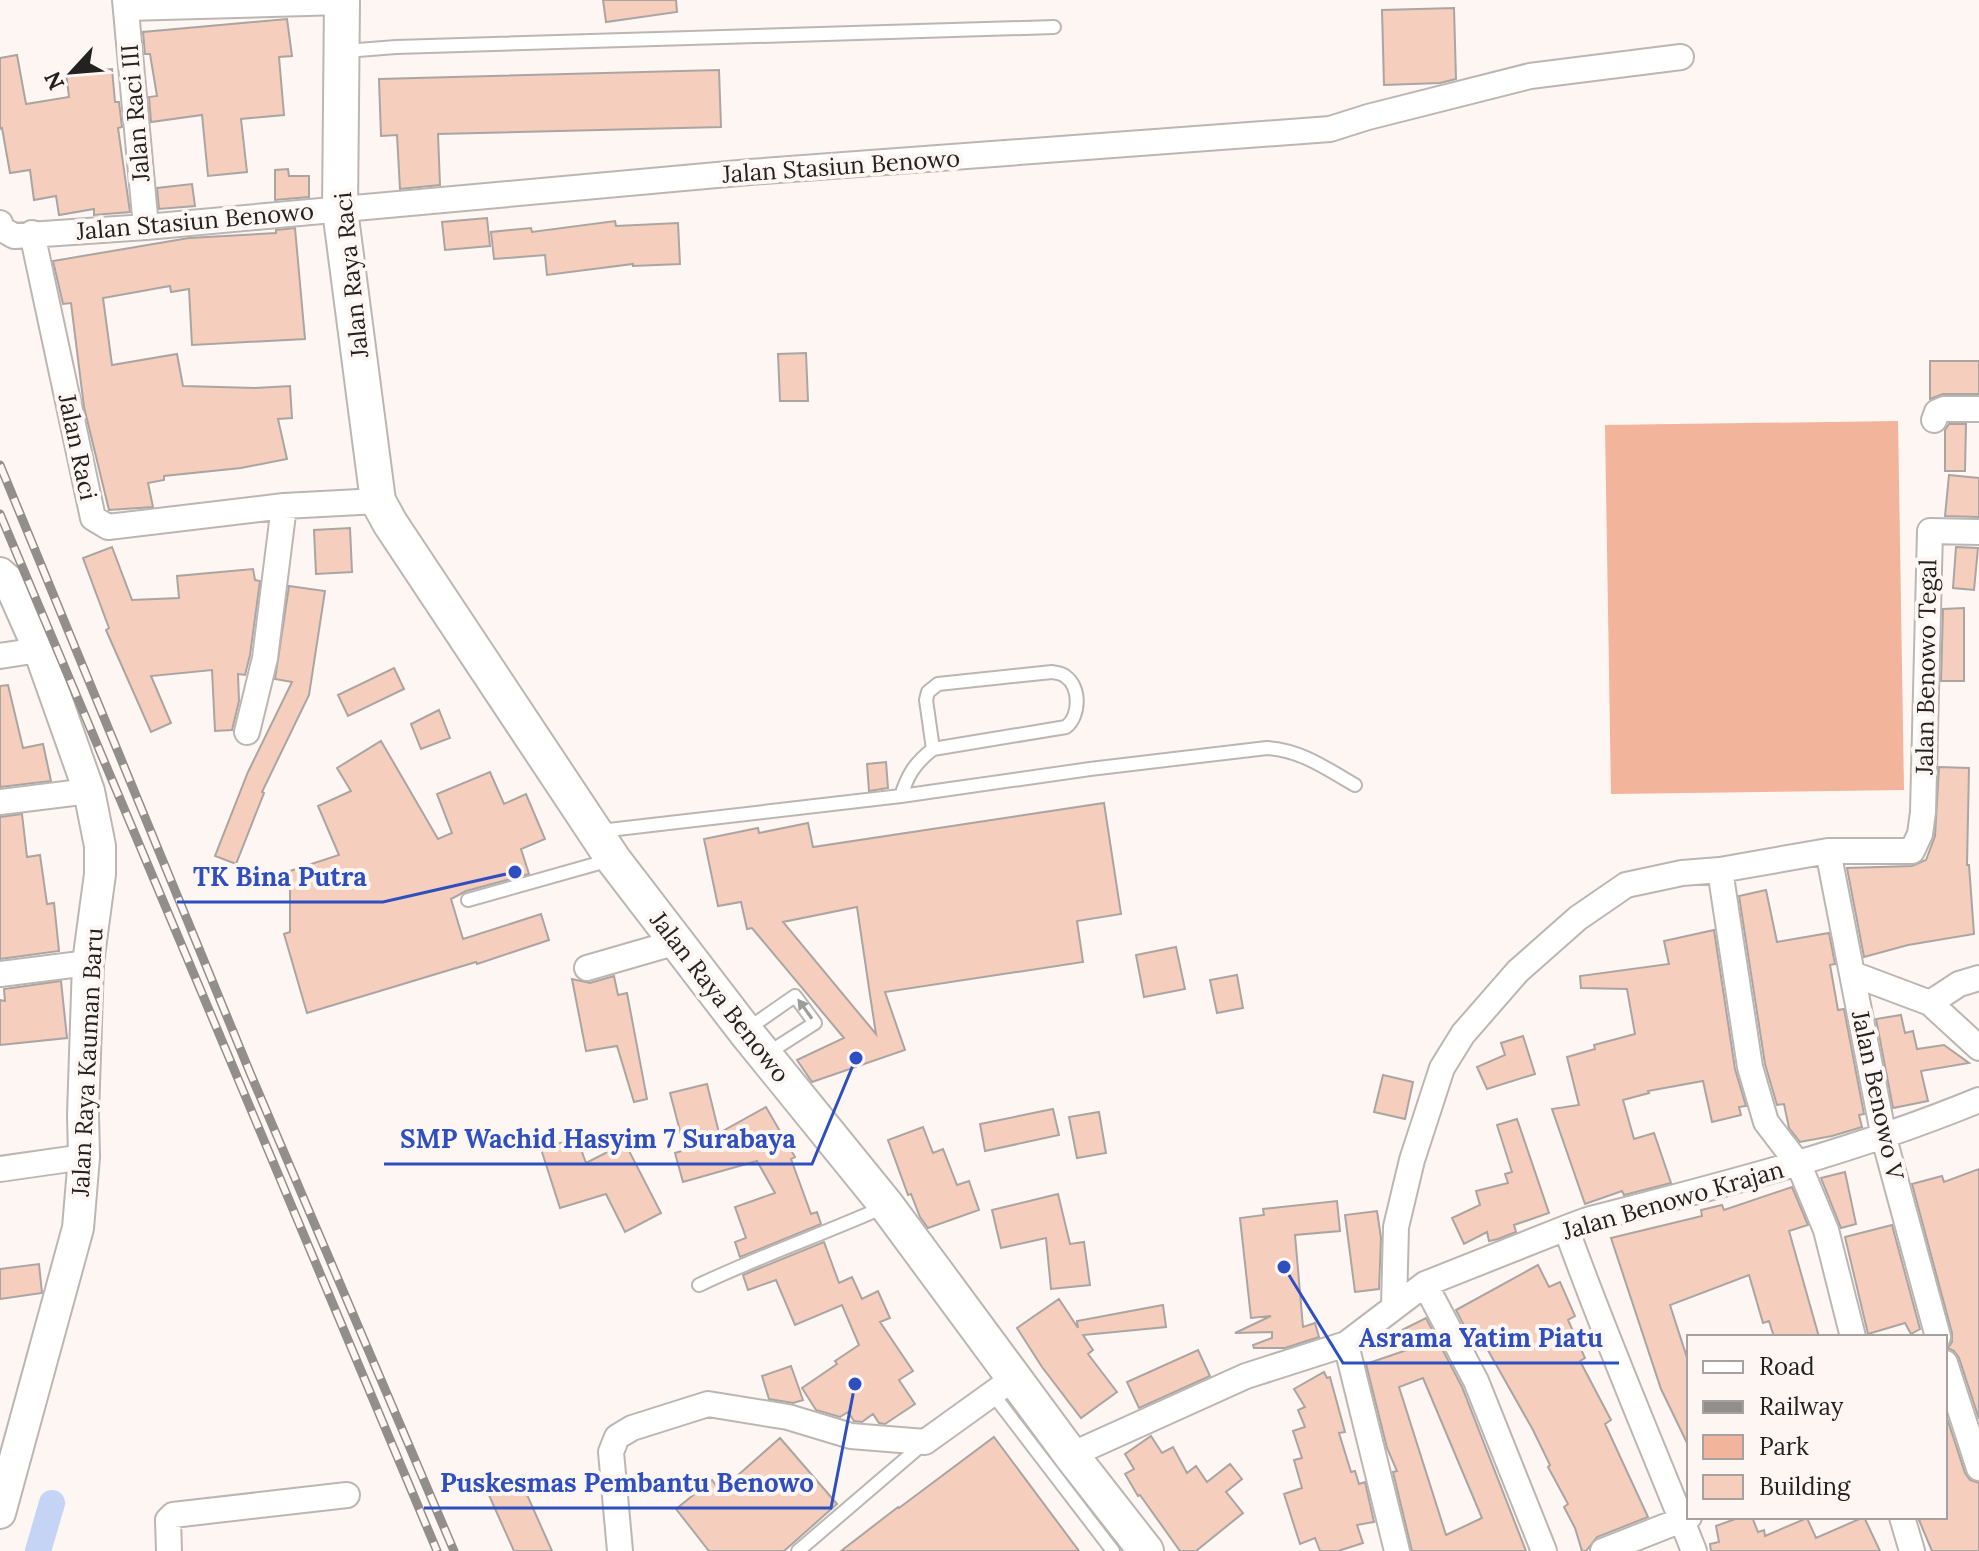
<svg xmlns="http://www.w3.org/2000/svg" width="1979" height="1551" font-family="Lora,serif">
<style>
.green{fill:#f2b49a}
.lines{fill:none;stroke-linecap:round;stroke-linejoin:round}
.canal{stroke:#c5d3f5;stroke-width:26}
.building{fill:#f5cebe;stroke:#aba5a2;stroke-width:2;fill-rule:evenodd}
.service-casing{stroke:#bcb6b3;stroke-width:16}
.minor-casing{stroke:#bcb6b3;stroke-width:28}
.tertiary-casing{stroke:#bcb6b3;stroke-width:34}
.secondary-casing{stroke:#bcb6b3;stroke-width:38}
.service{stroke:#fff;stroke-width:12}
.minor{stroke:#fff;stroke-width:24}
.tertiary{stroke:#fff;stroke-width:30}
.secondary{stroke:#fff;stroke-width:34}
.rail-casing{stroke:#928e8c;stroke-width:9}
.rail{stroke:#fdf6f3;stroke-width:6;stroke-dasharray:18;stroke-linecap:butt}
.oneway{fill:#9c9c9b}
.labels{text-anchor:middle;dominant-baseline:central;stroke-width:8;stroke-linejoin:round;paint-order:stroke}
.street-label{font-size:24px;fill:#242221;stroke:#fdf6f3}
.leader{fill:none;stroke:#2e4fbf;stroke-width:3}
.callout-dot{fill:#2e4fbf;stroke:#fdf6f3;stroke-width:3}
.callout-label{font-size:26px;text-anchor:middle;font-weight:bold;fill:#2e4fbf;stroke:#fdf6f3;stroke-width:8;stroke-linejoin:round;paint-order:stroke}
</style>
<rect width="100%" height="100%" fill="#fdf6f3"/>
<path class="green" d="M1898 421 1904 790 1611 794 1605 425Z"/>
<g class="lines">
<path class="canal" d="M38 1551 52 1503"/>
</g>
<path class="building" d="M603 0H676L677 12 606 22Z
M1454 8 1456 79 1440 83 1384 85 1382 10Z
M287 19 292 56 279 57 284 115 241 119 247 172 208 176 202 115 151 122 149 97 157 96 150 54H145L143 32Z
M17 55 26 104 69 97 66 73 112 69 115 102H119L122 127 118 128 130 212 94 215V209L59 215 56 196 34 200 30 170 10 173 2 128 0 129V58Z
M719 70 721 127 438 134 440 185 400 189 397 135 381 136 379 79Z
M288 169 289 176H309V197L275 200V170Z
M192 184 195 206 159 209 157 188Z
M487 218 490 246 445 250 442 222Z
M615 221 616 226 678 223 680 264 633 266V264L547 275 545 255 494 259 491 232 531 228 532 232Z
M295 228 305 339 192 345 189 289 171 292 170 286 103 298 112 365 177 354 183 386 255 388 290 386 292 418 278 419 287 459 241 468 164 476V480L148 483 153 507 109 510 84 407 71 303 63 304 53 261 189 238 276 233V230Z
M806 353 808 401H780L778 354Z
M1930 361H1979V394H1943L1930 399Z
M1949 424H1966L1965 471H1945V430Z
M1949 475 1979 478V517L1945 516Z
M350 528 352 572 316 574 314 530Z
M112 547 132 600 179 598 177 576 253 569 255 580 260 581 250 655 245 675 238 674 239 701 232 730 215 731 212 670 151 676 171 723 151 732 106 630 109 628 83 558Z
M1956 547 1978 548 1974 590 1953 588Z
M289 586 325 591 309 695 262 792 264 793 236 864 215 856 248 772 292 682 275 679Z
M1964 608V681H1941L1943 609Z
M394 668 404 689 348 716 338 695Z
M8 685 23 748 43 744 51 781 0 787V686Z
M439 710 450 738 421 749 411 724Z
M381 741 438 839 452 833 437 794 490 772 504 804 526 794 545 839 521 849 529 874 466 891 451 899 463 939 541 914 549 940 477 964 476 962 307 1013 284 934 290 932V871L339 855 318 806 351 791 337 768Z
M886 762 888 788 869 791 867 764Z
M1939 767 1969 768 1967 865H1969L1974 934 1908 945 1864 957 1847 868 1912 866 1926 860 1935 836Z
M1104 803 1121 914 1077 921 1083 962 885 992 905 1050 812 1082 797 1060 844 1038 752 928 747 929 741 902 718 906 704 839 758 828 759 833 808 823 813 847ZM857 907 870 995 876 1034 783 922Z
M22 814 27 857 40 855 47 904 54 903 59 951 0 959V817Z
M1766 890 1777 942 1829 933 1835 964 1830 965 1838 1010 1844 1009 1864 1114 1859 1115 1862 1127 1832 1136 1800 1142 1789 1128 1784 1104 1777 1105 1765 1064 1739 896Z
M1714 930 1735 1069 1746 1106 1739 1107 1741 1115 1712 1122 1703 1081 1648 1091 1649 1093 1623 1100 1634 1139 1654 1133 1671 1183 1624 1195 1622 1191 1585 1204 1552 1109 1579 1105 1567 1057 1595 1049 1594 1045 1635 1034 1627 989 1581 988 1580 976 1669 964 1664 941Z
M1176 947 1185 989 1144 997 1136 955Z
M1237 975 1243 1008 1217 1013 1210 980Z
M614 976 618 995 627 993 647 1099 634 1102 617 1046 586 1051 572 979 590 983Z
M61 981 67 1038 0 1045V1000L5 1001 4 989Z
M1901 1015 1905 1033 1913 1031 1917 1049 1944 1045 1969 1063 1921 1071 1928 1101 1893 1108 1876 1019Z
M1523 1036 1535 1074 1487 1089 1477 1067 1505 1055 1501 1043Z
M1383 1075 1413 1082 1405 1119 1374 1112Z
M707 1084 719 1133 766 1107 795 1157 791 1159 811 1214 817 1212 821 1224 740 1257 735 1242 746 1238 735 1207 775 1193 757 1161 683 1182 675 1153 685 1150 670 1093Z
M1053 1109 1059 1135 985 1151 980 1124Z
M1099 1112 1106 1153 1077 1158 1069 1117Z
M1517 1119 1549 1213 1514 1225 1516 1232 1498 1239 1489 1241 1487 1232 1464 1244 1452 1218 1480 1205 1476 1191 1508 1183 1505 1174 1512 1172 1497 1125Z
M923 1127 933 1153 943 1149 957 1185 969 1181 979 1210 928 1228 920 1217 911 1194 908 1195 888 1140Z
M577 1138 586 1163 625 1143 661 1213 625 1232 606 1194 560 1208 541 1149Z
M1979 1169V1419L1959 1358 1954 1351 1948 1348 1952 1342V1333L1912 1184 1942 1176 1944 1182Z
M1845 1172 1856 1224 1841 1228 1821 1178Z
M1792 1187 1808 1225 1789 1231 1819 1337H1774L1769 1321 1763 1323 1749 1275 1670 1305 1689 1364V1447L1661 1389 1611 1238 1702 1216 1701 1210 1722 1205 1724 1210Z
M1058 1194 1070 1244 1084 1242 1090 1285 1051 1289 1046 1238 1001 1248 992 1210Z
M1337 1201 1340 1231 1295 1235 1303 1327 1315 1323 1319 1337 1285 1348H1254L1253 1345 1272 1338V1332L1235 1333 1271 1316 1251 1318 1240 1218 1264 1215 1263 1209Z
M1377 1211 1381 1238 1379 1289 1355 1292 1345 1215Z
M1892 1225 1920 1329 1911 1334 1905 1323 1868 1334 1845 1237Z
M824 1242 839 1283 852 1277 862 1299 878 1291 890 1318 880 1322 913 1371 899 1380 915 1404 885 1424 879 1423 873 1414 862 1422 854 1421 848 1412 840 1417 816 1410 802 1388 837 1364 835 1361 859 1345 842 1305 795 1325 776 1280 748 1290 743 1275Z
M39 1264 42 1293 0 1299V1269Z
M1538 1265 1549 1287 1560 1282 1575 1316 1568 1320 1585 1358 1580 1361 1611 1420 1605 1424 1648 1517 1597 1537 1586 1551H1582L1575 1528 1564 1507 1568 1504 1548 1467 1550 1465 1533 1430 1485 1345 1476 1349 1456 1310Z
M1059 1299 1078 1328 1077 1321 1163 1305 1166 1327 1083 1335 1093 1350 1088 1354 1117 1392 1081 1418 1042 1367 1017 1328Z
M1426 1318 1462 1387 1526 1551H1412L1393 1472 1397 1471 1387 1448 1366 1364 1407 1350 1398 1332ZM1423 1378 1482 1518 1446 1535 1399 1387Z
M1198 1350 1210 1376 1139 1408 1127 1382Z
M791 1366 803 1400 793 1403 769 1399 762 1376Z
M1324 1372 1327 1378 1330 1377 1345 1432 1339 1433 1351 1472 1355 1471 1359 1484 1365 1482 1374 1522 1357 1525 1363 1543 1338 1551H1320L1315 1538 1300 1544 1284 1494 1302 1488 1294 1460 1302 1458 1293 1431 1305 1427 1298 1410 1305 1407 1294 1389Z
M1945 1412 1965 1473 1970 1480 1979 1483V1551H1932L1919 1520 1927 1517H1945Z
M1151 1436 1162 1453 1173 1447 1187 1473 1196 1466 1207 1482 1230 1464 1242 1479 1226 1492 1243 1513 1196 1551H1180L1140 1495 1138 1496 1125 1474 1134 1469 1125 1454Z
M994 1437 1079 1551H841L898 1507 899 1508Z
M780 1438 837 1504 784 1551H709L676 1509 712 1480 720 1491Z
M520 1479 552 1551H514L488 1493Z
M1741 1517H1752L1758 1532 1764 1530 1765 1536 1807 1518 1816 1538 1864 1517 1880 1551H1711L1710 1544 1719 1542 1716 1526Z"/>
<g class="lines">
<g class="service-casing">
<path id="service" d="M345 51 396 47 1054 27
M901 796C908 774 915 763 933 749L1066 727C1080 716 1081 687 1065 676 1061 673 1056 673 1052 672L938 684 928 692 926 700 933 749
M600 831 901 796 1090 769 1267 748C1301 750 1327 769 1355 785
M468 900 610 860
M746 1030 795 996 815 1023 768 1053
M699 1285C760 1256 823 1234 884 1207
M992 1393 1113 1551
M798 1551 923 1444"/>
</g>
<g class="minor-casing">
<path id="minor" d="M125 0 146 227
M126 8 342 2
M0 223 2 229 14 236 146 227 750 172 1330 129 1368 117 1530 76 1681 57
M32 233 93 518 108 527 284 506 378 501
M1934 420 1937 412 1944 409H1979
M0 656 39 650
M247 732 265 658 284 506
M0 802 89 791
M1828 851 1884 1138 1938 1337
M1720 870 1750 1067 1766 1122 1799 1165 1826 1230 1853 1337
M587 968 677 942
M0 974 88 963
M1853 974 1930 1003 1979 1048
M1930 1003 1959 984 1979 978
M0 1169 84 1157
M1566 1228C1605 1337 1651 1443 1694 1551
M1425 1284 1476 1381 1544 1551
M1394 1306 1396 1227 1412 1160 1442 1068 1463 1034 1518 971 1578 918 1626 885 1682 873 1720 870 1828 851H1912L1920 834 1923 812 1930 531 1979 532
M1346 1344 1397 1551
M1945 1363 1979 1468
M1071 1455 1246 1376 1346 1344 1425 1284 1566 1228 1587 1220C1722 1185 1850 1153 1979 1100
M1902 1517 1912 1551
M169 1551 168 1520 173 1515 347 1495
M620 1551 611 1452 617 1437 632 1428 708 1404 788 1417 851 1436 925 1442 1014 1378
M1603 1551 1689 1517"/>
</g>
<g class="tertiary-casing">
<path id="tertiary" d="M0 573 8 580 39 650 89 791 100 846V874L88 963 83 1115 84 1157 78 1228 0 1513"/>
</g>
<g class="secondary-casing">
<path id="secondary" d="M342 0 340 210 378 501 390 523 613 859 745 1031 887 1206 1071 1455 1146 1551"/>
</g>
<use href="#service" class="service"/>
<use href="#minor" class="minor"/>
<use href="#tertiary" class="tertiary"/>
<use href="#secondary" class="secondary"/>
<g class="rail-casing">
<path id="rail" d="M0 465 251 1075 454 1551
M0 514 437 1551"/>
</g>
<use href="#rail" class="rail"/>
</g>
<defs><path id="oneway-solid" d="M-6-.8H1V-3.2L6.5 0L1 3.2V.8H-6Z" transform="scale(2)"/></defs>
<use class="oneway" href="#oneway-solid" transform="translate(805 1009) rotate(-126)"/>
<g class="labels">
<g class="street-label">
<text transform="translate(135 113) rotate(-95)">Jalan Raci III</text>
<text transform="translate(841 166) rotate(-4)">Jalan Stasiun Benowo</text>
<text transform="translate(195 221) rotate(-5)">Jalan Stasiun Benowo</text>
<text transform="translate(351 275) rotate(-96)">Jalan Raya Raci</text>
<text transform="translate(78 447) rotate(78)">Jalan Raci</text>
<text transform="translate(1926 667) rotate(-89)">Jalan Benowo Tegal</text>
<text transform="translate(720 997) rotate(52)">Jalan Raya Benowo</text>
<text transform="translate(87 1062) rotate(-87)">Jalan Raya Kauman Baru</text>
<text transform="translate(1878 1095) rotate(78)">Jalan Benowo V</text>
<text transform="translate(1673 1200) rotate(-16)">Jalan Benowo Krajan</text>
</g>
</g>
<path class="leader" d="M515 872L383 902H177M856 1058L812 1164H384M1284 1267L1343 1363H1619M855 1384L831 1508H424"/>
<g class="callout-dot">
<circle cx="515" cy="872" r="8"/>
<circle cx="856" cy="1058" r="8"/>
<circle cx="1284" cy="1267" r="8"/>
<circle cx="855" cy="1384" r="8"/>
</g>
<g class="callout-label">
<text x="280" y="886">TK Bina Putra</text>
<text x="598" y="1148">SMP Wachid Hasyim 7 Surabaya</text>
<text x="1481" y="1347">Asrama Yatim Piatu</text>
<text x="627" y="1492">Puskesmas Pembantu Benowo</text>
</g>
<rect x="1687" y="1335" width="260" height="184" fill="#fdf6f3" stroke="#a6a19f" stroke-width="2"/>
<rect x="1703" y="1361" width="40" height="12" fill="#ffffff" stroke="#a6a19f" stroke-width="2"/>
<text x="1759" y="1375" font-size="24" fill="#242221">Road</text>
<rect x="1703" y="1401" width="40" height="12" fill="#928e8c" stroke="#a6a19f" stroke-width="2"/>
<text x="1759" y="1415" font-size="24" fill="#242221">Railway</text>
<rect x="1703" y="1435" width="40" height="24" fill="#f2b49a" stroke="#a6a19f" stroke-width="2"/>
<text x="1759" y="1455" font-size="24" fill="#242221">Park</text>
<rect x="1703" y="1475" width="40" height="24" fill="#f5cebe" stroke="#a6a19f" stroke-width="2"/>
<text x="1759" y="1495" font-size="24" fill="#242221">Building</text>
<g transform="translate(72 72) rotate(244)" stroke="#fdf6f3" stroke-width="6" paint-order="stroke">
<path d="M0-6L14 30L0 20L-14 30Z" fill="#242221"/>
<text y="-12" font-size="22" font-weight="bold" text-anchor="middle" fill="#242221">N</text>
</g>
</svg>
